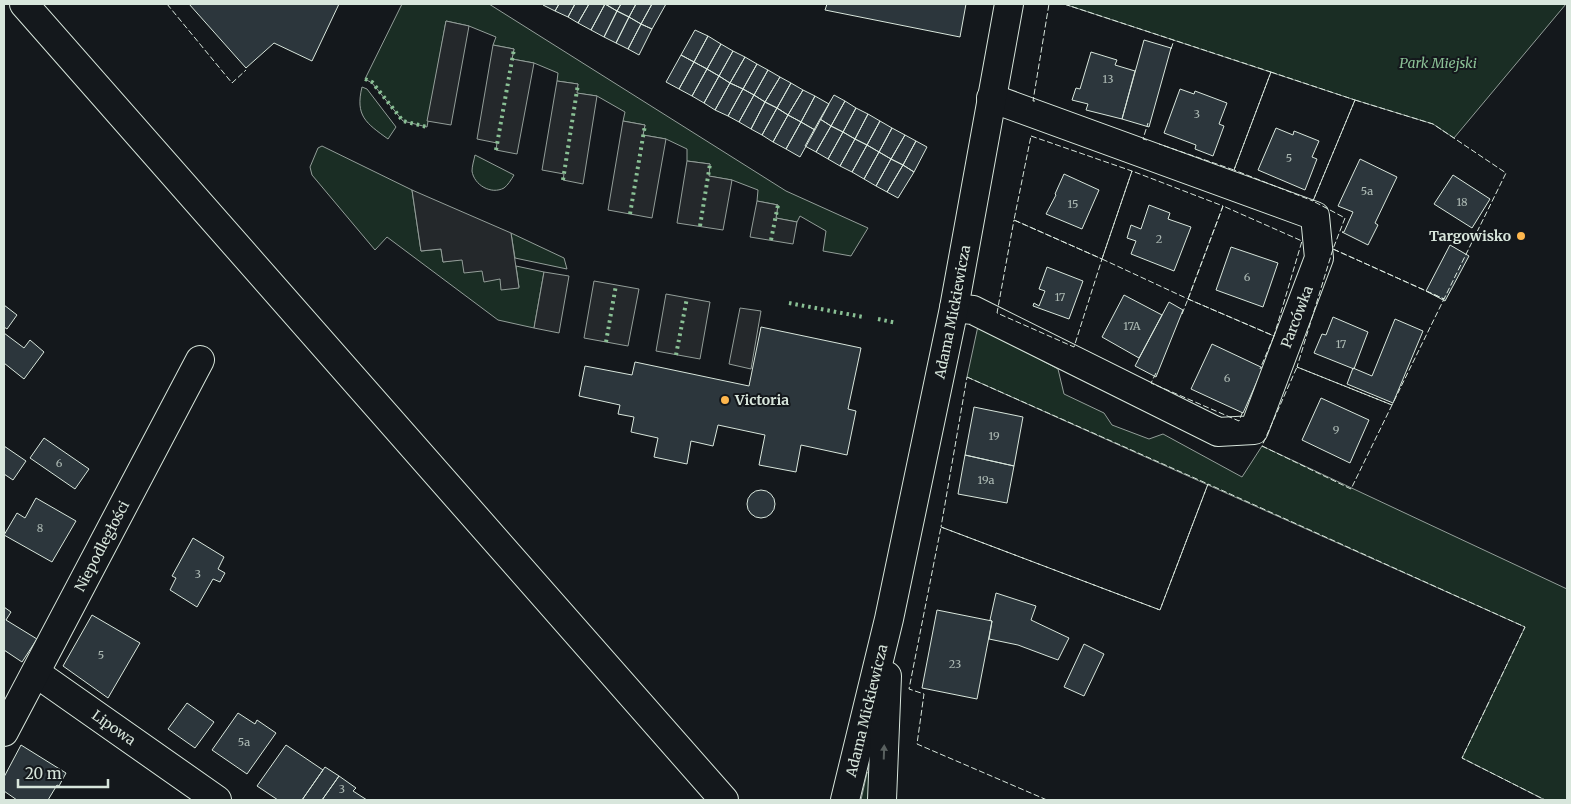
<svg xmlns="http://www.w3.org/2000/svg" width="1571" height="804" font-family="Merriweather,serif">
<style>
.green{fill:#1a2d24;stroke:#939e99}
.parking{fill:#24282b;stroke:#939e99}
.building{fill:#2c363c;stroke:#d8e6dc}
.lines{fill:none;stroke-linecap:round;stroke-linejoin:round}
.minor-casing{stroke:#d8e6dc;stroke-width:30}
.major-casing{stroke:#d8e6dc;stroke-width:30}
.minor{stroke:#14181c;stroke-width:28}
.major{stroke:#14181c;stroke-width:28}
.hedge{stroke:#8ac095;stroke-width:4;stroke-dasharray:2.5 4;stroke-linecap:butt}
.fence{stroke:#d8e6dc;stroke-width:1;stroke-dasharray:6 2.5;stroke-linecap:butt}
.oneway{fill:#59605f}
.poi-dot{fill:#ffb74d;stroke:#14181c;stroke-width:2}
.labels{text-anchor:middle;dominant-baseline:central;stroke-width:4;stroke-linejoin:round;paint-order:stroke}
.number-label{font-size:11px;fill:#adbab4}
.park-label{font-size:14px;font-style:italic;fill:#8ac095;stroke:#14181c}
.poi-label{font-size:14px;font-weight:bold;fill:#d8e6dc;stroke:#14181c;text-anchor:end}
.street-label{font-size:14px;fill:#d8e6dc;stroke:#14181c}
</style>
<rect width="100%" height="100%" fill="#14181c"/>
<path class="green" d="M402 4H489L786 191 868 228 851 256 823 251 826 231 800 216 797 222 776 218 778 205 757 201 758 190 732 180 708 176 710 164 687 161V149L666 139 643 135 645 125 623 121 625 112 597 96 576 93 578 84 557 81 558 73 534 63 512 59 514 49 493 45 496 37 469 26 446 21 427 127 403 121 372 83 365 79Z
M1064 4H1566L1454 138 1433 124 1355 100Z
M362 87 367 89 396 127 388 139C366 123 355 116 362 87Z
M322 146 412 190 421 251 441 249 443 262 462 259 500 279 519 287 516 266 544 272 534 328 498 320 387 237 375 250 312 175 310 167 318 148Z
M475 155 514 175C511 180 508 185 504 188 491 195 474 185 472 171 472 166 474 160 475 155Z
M511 233 564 258 567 269 515 258Z
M978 326 1058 369 1064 394 1104 413 1112 425 1149 439 1163 434 1242 477 1262 446 1567 589V800H1545L1462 758 1525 627 967 377Z
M871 770 875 800H861L867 773Z"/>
<path class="parking" d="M446 21 469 26 451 125 427 121Z
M493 45 514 49 512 59 534 63 517 154 496 150 497 143 477 139Z
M557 81 578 84 577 93 597 96 583 184 563 180 564 174 542 170Z
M623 121 645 125 643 135 666 139 652 218 608 210Z
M687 161 710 164 709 176 732 180 723 230 677 223Z
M412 190 511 233 519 288 501 290 500 279 484 282 482 271 464 273 462 260 443 262 441 249 421 251Z
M757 201 778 205 776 218 797 222 793 244 750 237Z
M544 272 569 276 559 333 534 328Z
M594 281 639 289 628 346 584 338Z
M666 294 710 302 700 359 656 351Z
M740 308 761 311 751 369 729 364Z"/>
<path class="building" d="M189 4H339L312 61 274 43 246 68Z
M544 4H559L555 11 543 5Z
M559 4H575L568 17 555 11Z
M575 4H589L578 23 568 17Z
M589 4H605L591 30 578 23Z
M605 4H621L617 11Z
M605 4 617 11 604 37 591 30Z
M621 4H636L629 17 617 11Z
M636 4H652L641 24 629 17Z
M652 4H666L652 29 641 24Z
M827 4H966L960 37 825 10Z
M617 11 629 17 616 43 604 37Z
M629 17 641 24 628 49 616 43Z
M641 24 652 29 639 55 628 49Z
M695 30 708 36 694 62 681 55Z
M708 36 721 44 707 69 694 62Z
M1144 40 1171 48 1149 127 1122 119Z
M721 44 733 51 719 76 707 69Z
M733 51 745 57 730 83 719 76Z
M1091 52 1117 60 1115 65 1135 71 1122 119 1086 110 1088 104 1072 100 1076 88 1080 89Z
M681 55 694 62 679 89 666 82Z
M745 57 757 64 743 89 730 83Z
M694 62 707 69 692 96 679 89Z
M757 64 768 70 754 95 743 89Z
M707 69 719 76 704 103 692 96Z
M768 70 780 77 765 102 754 95Z
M719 76 730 83 715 110 704 103Z
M780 77 791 83 777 108 765 102Z
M730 83 743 89 728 116 715 110Z
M791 83 803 90 788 115 777 108Z
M743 89 754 95 739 122 728 116Z
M1180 89 1194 94 1195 91 1227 103 1219 124 1224 126 1213 156 1195 149 1196 145 1164 133Z
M803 90 815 96 801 122 788 115Z
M754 95 765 102 751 129 739 122Z
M834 95 845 101 831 126 820 119Z
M815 96 829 104 815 130 801 122Z
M845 101 856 108 843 132 831 126Z
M765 102 777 108 762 135 751 129Z
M777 108 788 115 773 142 762 135Z
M856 108 868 114 855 139 843 132Z
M868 114 880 121 867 145 855 139Z
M788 115 801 122 786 149 773 142Z
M820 119 831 126 816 152 805 146Z
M880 121 892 128 879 152 867 145Z
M801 122 815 130 800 157 786 149Z
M831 126 843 132 828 159 816 152Z
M892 128 905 135 891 159 879 152Z
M1276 128 1293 135 1294 131 1319 141 1312 157 1317 159 1305 190 1258 170Z
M843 132 855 139 840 166 828 159Z
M905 135 916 141 903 165 891 159Z
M855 139 867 145 852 172 840 166Z
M916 141 927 147 914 172 903 165Z
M867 145 879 152 864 179 852 172Z
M879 152 891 159 876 186 864 179Z
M891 159 903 165 887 192 876 186Z
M1360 159 1397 177 1375 223 1378 225 1368 245 1342 232H1344L1353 212 1338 206Z
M903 165 914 172 898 198 887 192Z
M1064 174 1099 190 1082 229 1046 214 1056 195 1055 194Z
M1453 175 1490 199 1472 228 1434 204Z
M1149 205 1170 213 1168 219 1191 227 1174 271 1131 254 1136 241 1127 238 1131 225 1141 229Z
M1450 245 1469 256 1445 301 1426 291Z
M1231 247 1278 263 1263 307 1216 290Z
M1047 267 1083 281 1069 319 1033 306 1034 303 1039 306 1045 291 1039 289Z
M1124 295 1162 315 1139 358 1102 337Z
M1169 302 1183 310 1156 377 1135 366Z
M4 305 17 315 7 329 4 327Z
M1333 317 1368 332 1354 369 1314 353 1322 334 1326 335Z
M1395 319 1423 331 1393 403 1347 384 1353 368 1372 376Z
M761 327 861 348 848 409 856 411 847 455 801 445 796 472 759 465 765 435 718 425 713 446 691 441 687 464 654 457 658 438 631 432 634 417 618 414 620 405 579 396 585 366 632 375 635 362 749 386Z
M4 333 24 348 30 340 44 352 24 379 4 363Z
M1212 344 1263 368 1243 413 1191 389Z
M1321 398 1369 420 1350 463 1302 440Z
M974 407 1023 417 1014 466 965 455Z
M44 438 89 469 75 489 30 458Z
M4 446 26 461 13 480 4 474Z
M965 455 1014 466 1007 503 958 494Z
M747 504a14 14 0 1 1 28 0a14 14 0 1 1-28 0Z
M36 498 76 521 52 562 4 535 17 513 25 518Z
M193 538 224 557 218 569 225 573 220 582 213 579 197 607 170 590 176 578 172 576Z
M996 593 1036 606 1031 620 1069 638 1058 660 1018 645 989 639 992 621 990 620Z
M4 607 11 612 6 620 37 639 22 662 4 650Z
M937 610 992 621 977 699 922 688Z
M92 615 140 643 108 698 63 666Z
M1084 644 1104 654 1084 696 1064 687Z
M187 703 214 722 195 748 168 729Z
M238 713 255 724 257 720 276 733 247 774 212 750Z
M21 745 66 773 59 786 57 785 48 800H17L4 791V777Z
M286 745 323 770 302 800H278L257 786Z
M325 767 339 776 322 800H302Z
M339 776 356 788 353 791 367 800H322Z"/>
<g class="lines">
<g class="minor-casing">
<g id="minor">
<path id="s1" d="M954 308 973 310 1218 432 1254 430 1319 258 1315 216 991 98"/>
<path id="s2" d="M36 673 217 800"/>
<path id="s3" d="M4 732 200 360"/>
<path id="s4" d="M845 800 889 619 954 308 1009 4"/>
<path d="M882 800 887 676"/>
</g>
</g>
<g class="major-casing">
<path id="major" d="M24 4 724 800"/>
</g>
<use href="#minor" class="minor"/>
<use href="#major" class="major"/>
<path class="hedge" d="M365 79 372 82 403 121 427 127
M496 150 514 49
M563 180 578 84
M630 214 645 125
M700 226 710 164
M771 240 778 205
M789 303 863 317
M878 319 897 323
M606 342 616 285
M676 355 687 298"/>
<path class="fence" d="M167 4 232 83 246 70
M1064 4 1271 72 1234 170 1159 144
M1171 49 1174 40
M1271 72 1355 100 1313 201 1234 170Z
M1355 100 1433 124 1506 173 1444 299 1333 249 1345 218 1313 201Z
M1035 101H1033L1049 4
M1031 136 1132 171 1102 259 1014 220Z
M1147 140 1143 139 1148 123
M1014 220 1102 259 1074 347 997 313Z
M1333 249 1444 299 1392 405 1297 367Z
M1188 299 1274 336 1260 369
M1182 314 1188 299 1223 206 1132 171 1102 259 1188 299 1274 336 1302 241 1223 206 1188 299
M1297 367 1392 405 1351 489 1262 446Z
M1156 373 1151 383 1239 421 1243 411
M967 377 1208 484 1160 610 941 527Z
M1047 800 917 744 924 694 909 689 941 527 1160 610 1208 484 1525 627 1462 758 1545 800"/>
</g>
<defs><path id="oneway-solid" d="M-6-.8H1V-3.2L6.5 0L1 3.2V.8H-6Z" transform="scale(1.25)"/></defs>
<use class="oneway" href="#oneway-solid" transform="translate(884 752) rotate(-88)"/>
<g class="poi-dot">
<circle cx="1521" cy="236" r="5"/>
<circle cx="725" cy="400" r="5"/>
</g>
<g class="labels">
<g class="number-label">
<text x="1108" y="79">13</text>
<text x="1197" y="114">3</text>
<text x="1289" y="158">5</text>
<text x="1367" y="191">5a</text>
<text x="1462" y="202">18</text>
<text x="1073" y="204">15</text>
<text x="1159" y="239">2</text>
<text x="1247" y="277">6</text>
<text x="1060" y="297">17</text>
<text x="1132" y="326">17A</text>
<text x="1341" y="344">17</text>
<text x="1227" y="378">6</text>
<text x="1336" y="430">9</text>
<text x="994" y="436">19</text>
<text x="59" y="463">6</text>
<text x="986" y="480">19a</text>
<text x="40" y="528">8</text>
<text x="198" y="574">3</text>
<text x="101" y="655">5</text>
<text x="955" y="664">23</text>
<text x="244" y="742">5a</text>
<text x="342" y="789">3</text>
</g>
<g class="park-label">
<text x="1438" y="63">Park Miejski</text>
</g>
<g class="poi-label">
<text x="1511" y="236">Targowisko</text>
<text x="735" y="400" text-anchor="start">Victoria</text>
</g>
<g class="street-label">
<text stroke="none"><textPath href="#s4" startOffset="500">Adama Mickiewicza</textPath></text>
<text stroke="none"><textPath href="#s1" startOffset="450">Parcówka</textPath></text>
<text stroke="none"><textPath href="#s3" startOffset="210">Niepodległości</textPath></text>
<text stroke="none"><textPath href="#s4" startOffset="92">Adama Mickiewicza</textPath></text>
<text stroke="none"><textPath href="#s2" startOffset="95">Lipowa</textPath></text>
</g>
</g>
<rect width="1571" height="804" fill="none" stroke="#d8e6dc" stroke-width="10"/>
<path d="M18 779v8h90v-8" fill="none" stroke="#d8e6dc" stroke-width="2.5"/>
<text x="25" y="779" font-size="15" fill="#d8e6dc" stroke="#14181c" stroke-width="4" paint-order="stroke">20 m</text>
</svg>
